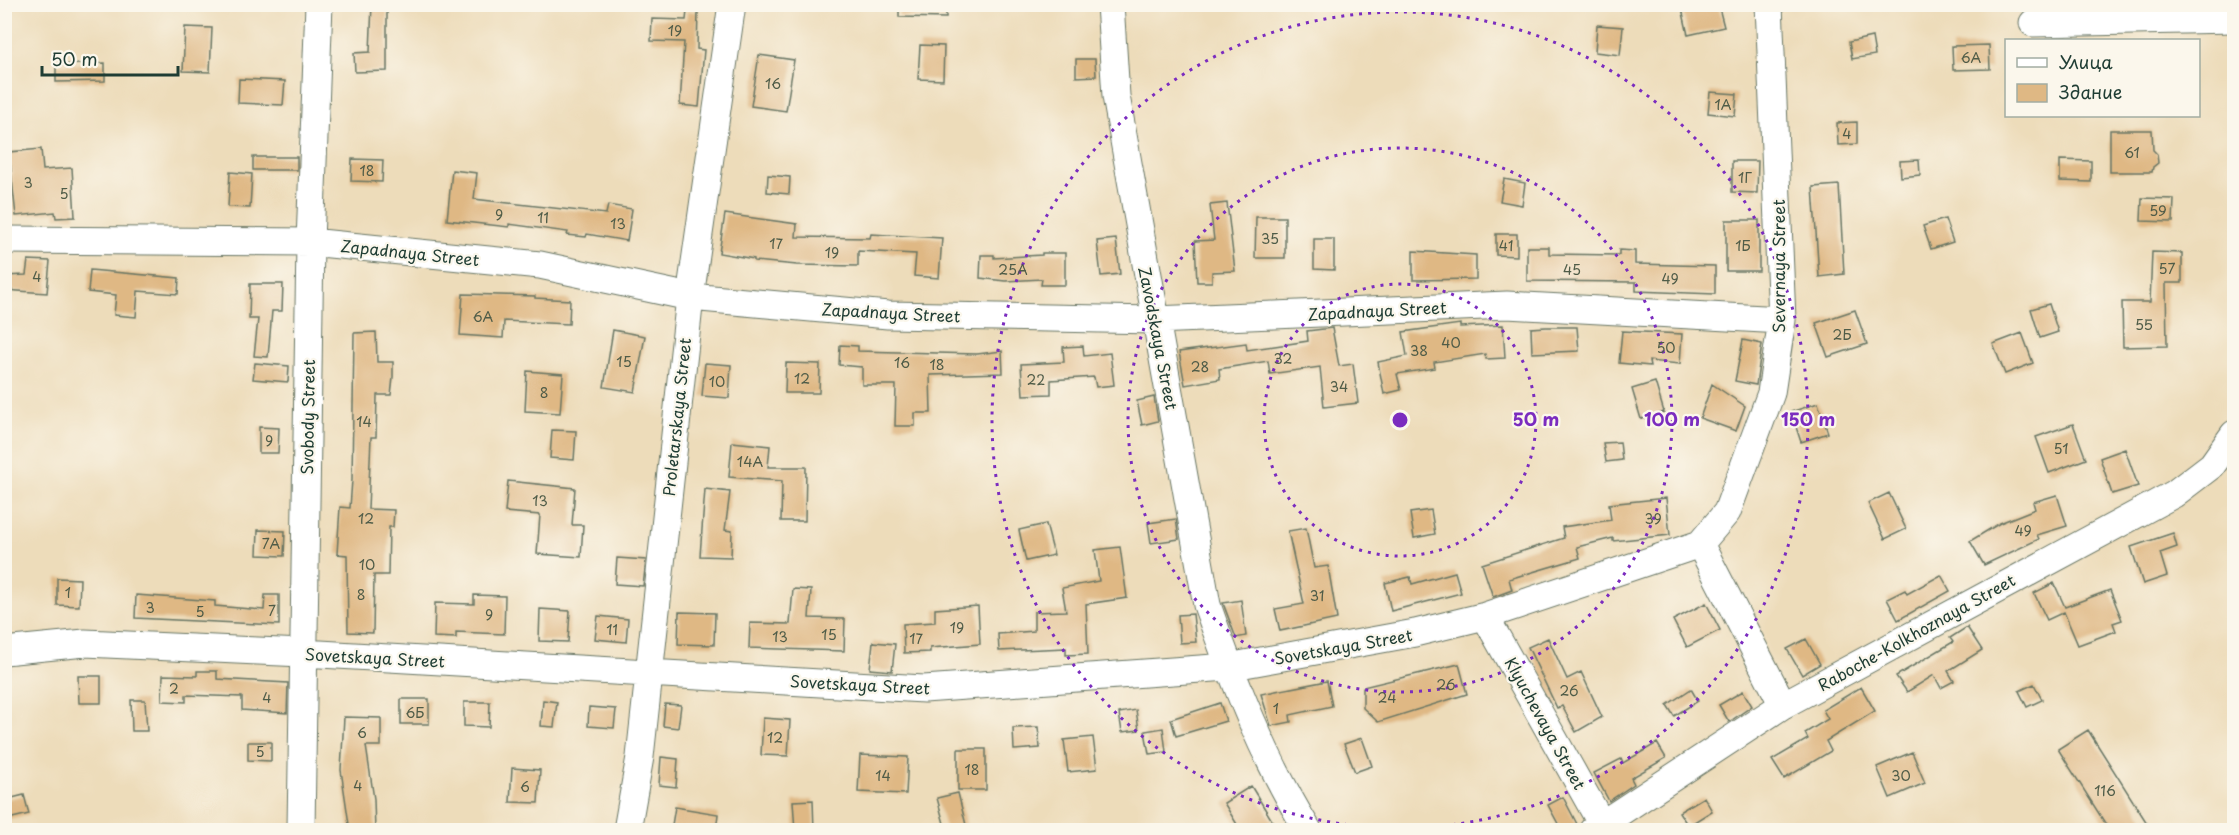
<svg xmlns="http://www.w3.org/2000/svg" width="2239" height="835" font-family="'Playpen Sans',sans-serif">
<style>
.building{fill:#dfb884}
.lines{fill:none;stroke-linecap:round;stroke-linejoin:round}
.minor-casing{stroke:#677563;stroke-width:29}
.minor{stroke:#fff;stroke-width:27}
.ring{fill:none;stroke:#7b2cbf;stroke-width:3;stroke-dasharray:3 6}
.labels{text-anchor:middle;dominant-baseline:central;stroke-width:4.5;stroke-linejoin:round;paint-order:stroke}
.number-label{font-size:14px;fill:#4f5c48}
.street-label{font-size:16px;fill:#1f3d34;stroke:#fbf7ec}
.centre{fill:#7b2cbf;stroke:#fbf7ec;stroke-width:3}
.ring-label{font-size:18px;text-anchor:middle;font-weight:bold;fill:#7b2cbf;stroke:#fbf7ec;stroke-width:4.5;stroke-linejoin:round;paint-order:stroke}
</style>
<rect width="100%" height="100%" fill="#fbf7ec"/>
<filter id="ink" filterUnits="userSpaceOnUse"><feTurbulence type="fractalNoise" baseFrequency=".0167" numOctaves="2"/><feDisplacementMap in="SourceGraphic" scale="12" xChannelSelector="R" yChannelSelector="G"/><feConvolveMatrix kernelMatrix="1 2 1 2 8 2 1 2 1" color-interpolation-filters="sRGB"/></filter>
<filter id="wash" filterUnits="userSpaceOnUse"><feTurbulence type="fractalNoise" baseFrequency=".008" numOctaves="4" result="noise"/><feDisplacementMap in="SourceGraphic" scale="24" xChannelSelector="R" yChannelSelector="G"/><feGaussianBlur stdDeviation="1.35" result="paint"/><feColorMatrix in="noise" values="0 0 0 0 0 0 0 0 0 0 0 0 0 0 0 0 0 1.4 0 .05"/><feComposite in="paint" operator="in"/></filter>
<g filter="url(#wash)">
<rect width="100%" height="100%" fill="#eddcba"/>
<g id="blocks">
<path class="building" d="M372 4H387V71L355 72 354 53 370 52Z
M899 4H946V18L899 17Z
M1681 4H1718L1724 27 1688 35Z
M687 11 698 12 697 49 704 50 699 107 680 105 684 42 651 41 652 19 686 20Z
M1597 25 1623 27 1620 55 1595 52Z
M185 27 212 28 210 72 183 71Z
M1872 37 1875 55 1852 59 1849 42Z
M920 45 944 46 943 80 918 79Z
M1989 45 1990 69 1953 70 1952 46Z
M759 55 794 60 786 111 751 106Z
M1076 59H1095L1096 76 1076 77Z
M105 63V81L56 82V65Z
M239 79 285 81 283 105 238 103Z
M1710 92 1737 94 1735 116 1708 113Z
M1857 122V144L1838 145 1837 123Z
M2110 130H2152L2153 150 2157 154 2158 163 2153 167 2152 172H2110Z
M41 149 43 170 72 168 75 217 56 218 55 212 16 216 9 152Z
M253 157H297V170H253Z
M352 159 383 160 382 182 351 181Z
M1919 160 1920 175 1901 177 1900 161Z
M2060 160 2091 161V182L2060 181Z
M1732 161H1758L1757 193 1732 192Z
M452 170 477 173 474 199 606 214 608 205 632 209 627 241 587 234 586 237 567 235 568 232 509 224V227L447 220Z
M230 172 252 174 250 208 228 207Z
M768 175 790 177 789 194 767 192Z
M1504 179 1525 183 1522 205 1500 201Z
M1839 185 1844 274 1819 277 1813 187Z
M2142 198 2174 199 2173 222 2141 221Z
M1227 203 1235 271 1212 272V282H1197L1195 241 1214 240 1210 205Z
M725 214 797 224 796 237 870 238 871 234 942 238 939 278 914 276 916 254 858 251V266L797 265 754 261V259L719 253Z
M1256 217H1285V258H1255Z
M1945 219 1953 242 1931 249 1923 226Z
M1726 220H1759V271H1726Z
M1496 234H1517V256L1496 255Z
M1116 239 1120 274 1101 276 1097 241Z
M1314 239H1334V270L1314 269Z
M1527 247H1549V254L1619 255V250L1635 251V264L1715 266V294L1636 291V282L1527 281Z
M1413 251 1476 255V279L1413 280Z
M2152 252 2182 253V283H2166L2167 346 2123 347 2122 302H2150Z
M1042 253H1065V285H1041L1042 279 1005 281 980 278 981 255H994V258L1042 255Z
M28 260 50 261 47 293 4 290V276L26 275Z
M90 270 179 278 178 294 138 291 136 317 114 315 116 295 88 292Z
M250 284H283L282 311H272L268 357 254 356 258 319H249Z
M463 294 535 296V298L570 300 569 324 504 321 503 338 460 335Z
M2049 304 2058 332 2040 338 2031 309Z
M1855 310 1867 344 1828 357 1816 323Z
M1460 324V327L1503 325 1505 358 1486 359 1485 354 1434 362 1435 368 1397 374 1401 390 1384 394 1378 362 1407 356 1403 332Z
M1546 327H1577L1579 351 1532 353 1531 328Z
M1332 328 1339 366 1353 364 1358 403 1324 407 1320 367 1270 374 1268 361 1219 369 1220 379 1185 385 1179 352 1246 343 1247 350 1308 341 1307 331Z
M613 330 645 336 635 392 604 387Z
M1622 331 1682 334 1680 364 1649 361 1650 366 1619 363Z
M376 332 377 362H393V377L391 395H377L376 437H371L368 509 394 510 393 527H389L388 575H374L373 633 348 632 347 555 337 554 340 507 350 508 352 480 354 333Z
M2022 333 2033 363 2005 374 1993 344Z
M1743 340 1762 344 1756 385 1735 381Z
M840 345 858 346V351L977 354 1002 351 1003 373 930 375 931 413H915V426H895L896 385H862V367L839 365Z
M1083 346 1084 356 1110 353 1114 385 1096 387 1094 377 1051 380V394L1023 395 1021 364 1064 362 1063 347Z
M255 363 289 366 288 382 253 379Z
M705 363 731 365 729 398 702 396Z
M786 363 820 364 819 393H785Z
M527 371 563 374 560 413 525 411Z
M1655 382 1664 412 1641 419 1632 389Z
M1712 384 1745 406 1736 431 1700 418Z
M1154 397 1158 421 1142 425 1137 401Z
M1818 403 1828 433 1801 442 1791 412Z
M2073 424 2086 459 2049 473 2036 437Z
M259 427 279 428 278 453H259Z
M552 430 576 431 574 460 550 458Z
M732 442 770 446 768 467H806L805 521H781L782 481 729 477Z
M1620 442 1622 460 1606 462 1603 443Z
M2125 449 2138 486 2112 494 2100 458Z
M508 481 575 488 572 525H583L581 557 537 554 540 515 505 512Z
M705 489 730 492 725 530 732 531 731 557 700 556Z
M1889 493 1906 529 1885 539 1868 503Z
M2057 495 2067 526 2037 535 2039 539 1984 565 1970 541 2000 523 2035 509 2033 502Z
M1666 498 1670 535 1613 541V538L1577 547 1580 558 1509 579 1512 590 1493 597 1482 564 1564 538 1562 527 1611 520 1609 504Z
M1431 510 1435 534 1414 538 1410 513Z
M1176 519 1179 539 1151 543 1148 523Z
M1046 524 1054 555 1026 561 1019 530Z
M1306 528 1314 568 1328 566 1337 619 1280 631 1275 609 1304 604 1288 531Z
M258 530 285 531 284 556 257 555Z
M2173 533 2177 547 2160 553 2167 576 2143 584 2131 547Z
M1120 547 1127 598 1086 604 1088 654 1066 655V648L999 651 998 634 1034 631V612L1066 611 1062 588 1099 581 1095 550Z
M617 558 646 560 643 586 615 584Z
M1455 572 1461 593 1391 611 1385 583 1410 577 1412 584Z
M1941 575 1950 591 1898 620 1887 599 1905 590 1907 594Z
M57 578 80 579 79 606 57 605Z
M2054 583 2065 607 2110 590 2122 620 2113 623 2116 631 2078 645 2064 612 2047 620 2034 593Z
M793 589 811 590 809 618 845 619 844 651 749 648 750 623 790 624Z
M136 595 215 601V606L264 610 265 595H279V625L135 618Z
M474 595 505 596 504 634 456 632V638L434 637 435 603 474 604Z
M1241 600 1246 636 1236 638 1223 603Z
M1706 603 1720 630 1687 647 1673 620Z
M978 606 980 644 930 648V652L904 653 903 624 935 622V609Z
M540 609 570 611 568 642 539 641Z
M679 612 715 613 714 645 678 644Z
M1193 614 1196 642 1180 643 1178 615Z
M598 616 628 619 626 642 595 639Z
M1967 627 1982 650 1948 671 1954 681 1941 688 1934 675 1907 692 1896 676 1953 642 1950 638Z
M1548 638 1567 679 1581 672 1602 717 1576 732 1562 706 1557 708 1528 647Z
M1806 639 1820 664 1802 675 1787 649Z
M873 642 895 644 892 671 870 669Z
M1459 664 1467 694 1378 722 1363 708V687Z
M197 671H217V679L288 683 287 713 242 710V697L186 695V702L162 701 163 675 197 676Z
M78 676H101V703H79Z
M1327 681 1332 706 1290 715 1291 722 1271 726 1261 694Z
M2034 684 2042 700 2027 707 2019 691Z
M1861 687 1875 711 1826 741 1831 751 1784 779 1772 760 1808 739 1805 733 1828 719 1823 710Z
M1691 689 1698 701 1674 716 1667 705Z
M1743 691 1752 706 1729 722 1719 705Z
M401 699H429V724H401Z
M131 700H145L147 731H132Z
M543 700 557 702 554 727 541 726Z
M464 702H490L489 727 464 726Z
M1220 703 1226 721 1176 736 1171 719Z
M665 704 681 705 678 728 663 726Z
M589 707 616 709 614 728 588 726Z
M1136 710 1139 730 1122 732 1119 713Z
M344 717 381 718V746H366L374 799 375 831H350L341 770Z
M763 718 790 720 788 756 761 755Z
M1038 727 1040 748 1014 750 1013 728Z
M1163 728 1166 752 1149 754 1145 731Z
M2088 730 2152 831H2110L2058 749Z
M1093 737 1097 769 1068 772 1064 740Z
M1362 738 1372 766 1355 772 1344 744Z
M248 742H271V761L248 760Z
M1657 743 1666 758 1631 778 1634 784 1609 801 1594 773 1621 759 1623 763Z
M958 749H986V790H958Z
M1912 752 1925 783 1890 798 1877 767Z
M860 755 908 757 906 794 858 792Z
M661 757 678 759 676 787 659 785Z
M512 768 540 770 538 803 510 802Z
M1251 786 1273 822 1259 831H1241L1224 803Z
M958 793 966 825 946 831 937 798Z
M24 795 29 814 4 820V800Z
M1563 797 1578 826 1577 831H1562L1548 805Z
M1704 797 1712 811 1688 826 1679 812Z
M813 800 814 831H795L793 801Z
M675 807 718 814 716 831H671Z"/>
</g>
</g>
<g filter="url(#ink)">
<use href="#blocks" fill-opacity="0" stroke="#677563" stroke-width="1.5"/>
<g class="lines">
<g class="minor-casing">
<path id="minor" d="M1110 4 1116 96 1207 605C1234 682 1265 761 1308 830
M1769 4 1782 320 1771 393 1727 512 1700 544 1783 705
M2033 23 2234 19
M4 240 310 242 540 265 690 297 888 315 1155 320 1507 305 1782 320
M1485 616 1605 830
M4 651 85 643 303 653 924 689 1228 667 1415 633 1485 616 1700 544
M301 830 310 242 319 4
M627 830 640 757 690 297 732 4
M1593 830 1783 705 2174 494 2212 465 2234 434"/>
</g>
<use href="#minor" class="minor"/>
</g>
</g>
<g class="ring">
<circle cx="1400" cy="420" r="136"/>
<circle cx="1400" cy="420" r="272"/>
<circle cx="1400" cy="420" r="408"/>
</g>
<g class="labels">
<g class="number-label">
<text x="675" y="30">19</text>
<text x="1971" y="57">6А</text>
<text x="773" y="83">16</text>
<text x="1723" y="104">1А</text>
<text x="1847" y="133">4</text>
<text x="2132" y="152">61</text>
<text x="367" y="170">18</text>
<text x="1745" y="177">1Г</text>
<text x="28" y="182">3</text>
<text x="64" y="193">5</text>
<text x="2158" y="210">59</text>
<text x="499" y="214">9</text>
<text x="543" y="217">11</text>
<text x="618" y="223">13</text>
<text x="1270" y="238">35</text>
<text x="776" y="243">17</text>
<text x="1506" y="245">41</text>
<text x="1743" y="245">1Б</text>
<text x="832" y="252">19</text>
<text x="2167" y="268">57</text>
<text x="1013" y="269">25А</text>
<text x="1572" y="269">45</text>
<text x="37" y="276">4</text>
<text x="1670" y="278">49</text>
<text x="483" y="316">6А</text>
<text x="2144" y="324">55</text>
<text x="1842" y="334">2Б</text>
<text x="1451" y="342">40</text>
<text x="1666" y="347">50</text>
<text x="1419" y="350">38</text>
<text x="1283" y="358">32</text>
<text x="624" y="361">15</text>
<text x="902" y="362">16</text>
<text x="937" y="364">18</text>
<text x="1200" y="366">28</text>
<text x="802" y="378">12</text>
<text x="1036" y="379">22</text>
<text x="717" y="381">10</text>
<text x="1339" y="386">34</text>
<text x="544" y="392">8</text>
<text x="364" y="421">14</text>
<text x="269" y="440">9</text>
<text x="2061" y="448">51</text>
<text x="750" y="461">14А</text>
<text x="540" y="500">13</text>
<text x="366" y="518">12</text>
<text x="1653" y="518">39</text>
<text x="2023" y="530">49</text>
<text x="271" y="543">7А</text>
<text x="367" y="564">10</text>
<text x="68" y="592">1</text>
<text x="361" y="594">8</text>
<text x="1317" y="595">31</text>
<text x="150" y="607">3</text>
<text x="272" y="610">7</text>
<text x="200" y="611">5</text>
<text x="489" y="614">9</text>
<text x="957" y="627">19</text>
<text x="612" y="629">11</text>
<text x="829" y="634">15</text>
<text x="780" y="636">13</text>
<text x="916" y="638">17</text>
<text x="1446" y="684">26</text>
<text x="174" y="688">2</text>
<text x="1569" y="690">26</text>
<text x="267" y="697">4</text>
<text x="1387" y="697">24</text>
<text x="1276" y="708">1</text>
<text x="415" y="712">6Б</text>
<text x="362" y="732">6</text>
<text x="775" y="737">12</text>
<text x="260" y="751">5</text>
<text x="972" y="769">18</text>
<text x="883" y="775">14</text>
<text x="1901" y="775">30</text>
<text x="358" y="785">4</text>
<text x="525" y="786">6</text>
<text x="2105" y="790">116</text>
</g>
<g class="street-label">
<text transform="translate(410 252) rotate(6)">Zapadnaya Street</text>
<text transform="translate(1778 266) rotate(-90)">Severnaya Street</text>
<text transform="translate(1377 310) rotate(-3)">Zapadnaya Street</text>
<text transform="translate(891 312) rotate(3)">Zapadnaya Street</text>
<text transform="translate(1159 338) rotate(79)">Zavodskaya Street</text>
<text transform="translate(307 417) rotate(-89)">Svobody Street</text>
<text transform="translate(676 417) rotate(-84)">Proletarskaya Street</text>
<text transform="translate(1916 632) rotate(-29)">Raboche-Kolkhoznaya Street</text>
<text transform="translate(1343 646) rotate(-10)">Sovetskaya Street</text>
<text transform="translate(375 657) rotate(3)">Sovetskaya Street</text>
<text transform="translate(860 684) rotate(3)">Sovetskaya Street</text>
<text transform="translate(1546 723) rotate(61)">Klyuchevaya Street</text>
</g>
</g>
<circle cx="1400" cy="420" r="9" class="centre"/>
<g class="ring-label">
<text x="1536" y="426">50 m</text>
<text x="1672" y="426">100 m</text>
<text x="1808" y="426">150 m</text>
</g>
<rect width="2239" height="835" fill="none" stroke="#fbf7ec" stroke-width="24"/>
<rect x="2005" y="39" width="195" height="78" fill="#fbf7ec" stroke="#a3ada2" stroke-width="1.5"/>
<rect x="2017" y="58" width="30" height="9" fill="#ffffff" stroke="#a3ada2" stroke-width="1.5"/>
<text x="2059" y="69" font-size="18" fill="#1f3d34">Улица</text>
<rect x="2017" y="84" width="30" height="18" fill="#dfb884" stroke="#a3ada2" stroke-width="1.5"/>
<text x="2059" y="99" font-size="18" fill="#1f3d34">Здание</text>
<path d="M42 66v9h136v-9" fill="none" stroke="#1f3d34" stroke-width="3"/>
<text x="51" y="66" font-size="18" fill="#1f3d34" stroke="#fbf7ec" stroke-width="4.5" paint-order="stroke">50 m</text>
</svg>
